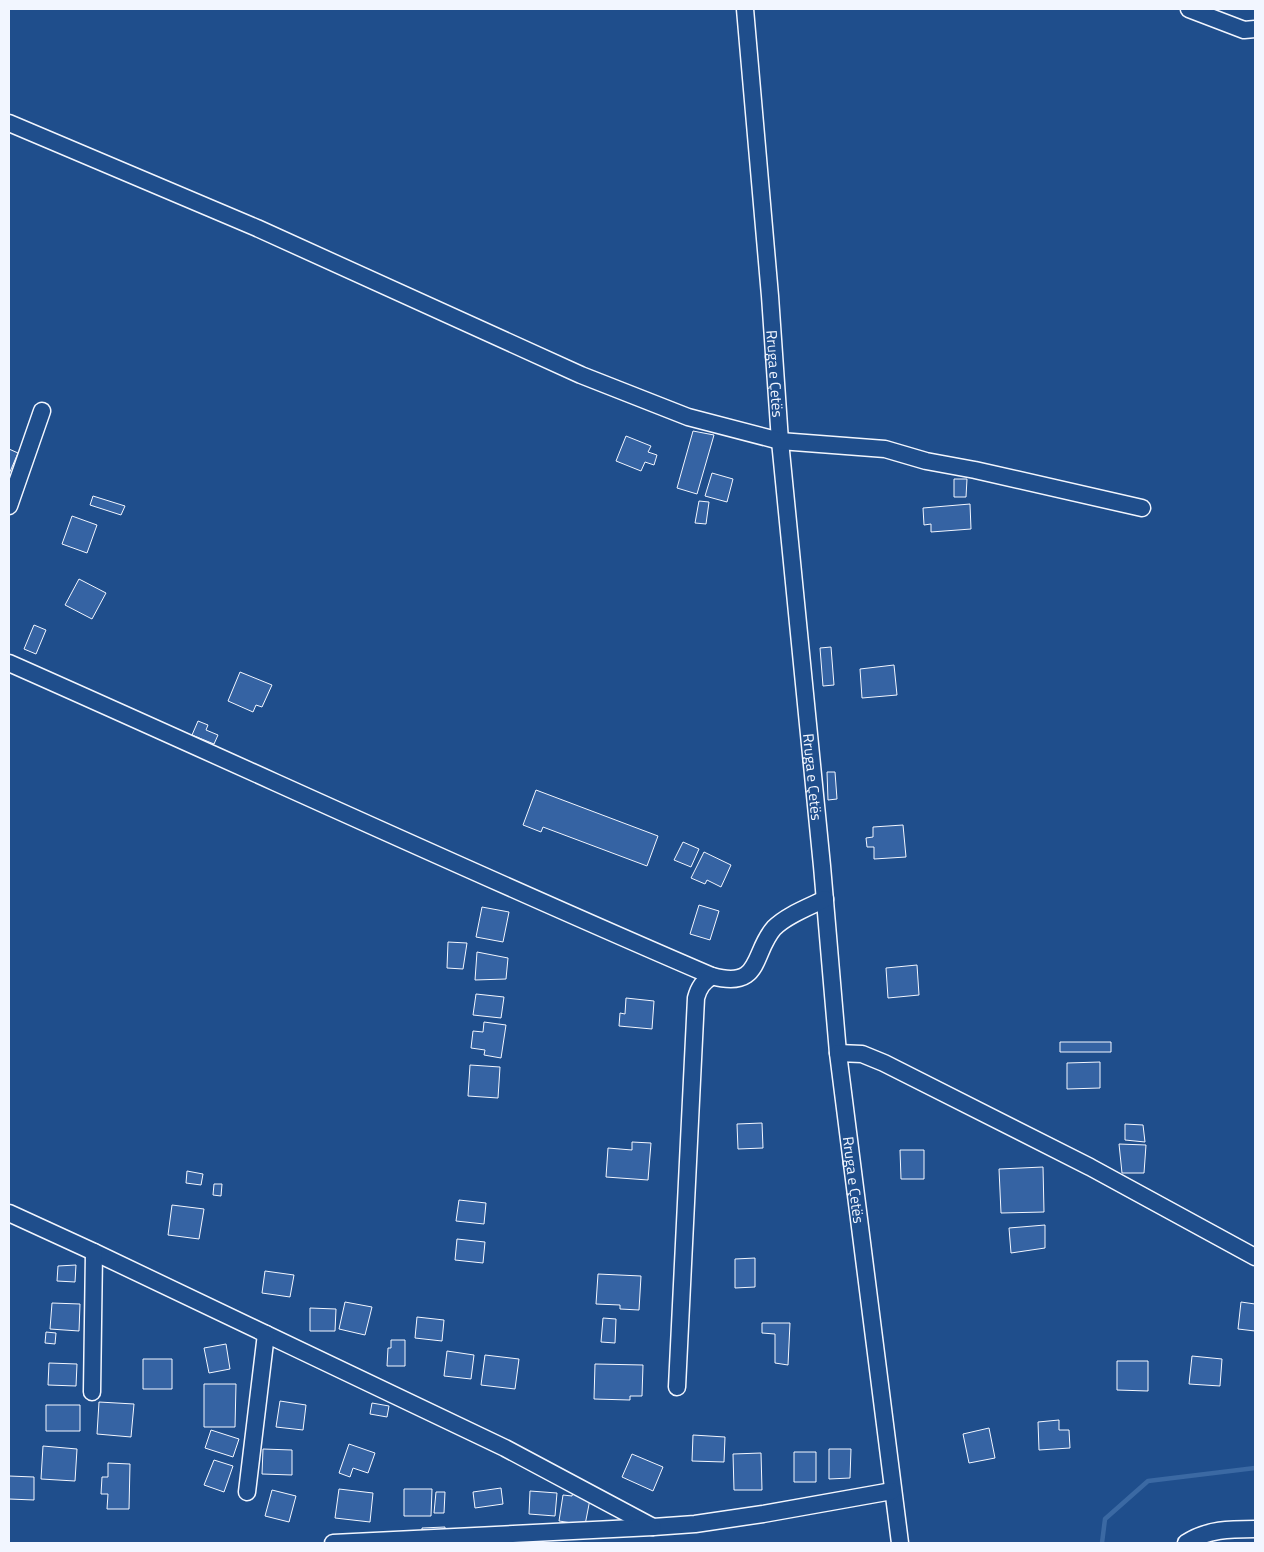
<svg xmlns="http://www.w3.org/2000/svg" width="1264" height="1552" font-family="'Titillium Web',sans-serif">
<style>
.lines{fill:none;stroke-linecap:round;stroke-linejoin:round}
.stream{stroke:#3b69a3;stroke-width:4.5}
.building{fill:#3563a3;stroke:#f2f6ff}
.minor-casing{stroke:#f2f6ff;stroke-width:19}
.minor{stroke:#1f4e8c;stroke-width:16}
.labels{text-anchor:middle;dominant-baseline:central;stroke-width:4;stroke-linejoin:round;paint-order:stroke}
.street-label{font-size:15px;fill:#f2f6ff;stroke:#1f4e8c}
</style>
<rect width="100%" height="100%" fill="#1f4e8c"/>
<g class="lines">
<path class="stream" d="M1102 1543 1105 1519 1148 1481 1255 1468"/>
</g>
<path class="building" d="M693 431 714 435 697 494 677 488Z
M626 436 651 446 648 452 657 455 654 465 645 462 641 471 616 461Z
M9 449 18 453 9 474Z
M712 473 733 479 727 502 705 496Z
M954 479H967L966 497H954Z
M93 496 125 506 121 515 90 505Z
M699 501 709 502 706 524 695 523Z
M970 504 971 529 931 532V524L924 525 923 508Z
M72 516 97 525 87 553 62 544Z
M79 579 106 593 92 619 65 605Z
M34 625 46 630 36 654 24 649Z
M831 647 834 685 823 686 820 648Z
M894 665 897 695 862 698 860 669Z
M240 672 272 685 262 707 256 705 253 712 228 701Z
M198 721 208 725 206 730 218 735 214 744 192 735Z
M827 772H835L837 799 828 800Z
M536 790 658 836 647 866 543 827 541 832 523 825Z
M903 825 906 857 874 859V847H867L866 838 873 837V827Z
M683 842 699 849 691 867 674 860Z
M704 852 731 865 721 887 707 880 705 884 691 878Z
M699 905 719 911 710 940 690 934Z
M482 907 509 912 503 942 476 937Z
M448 942 467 943 463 969 447 968Z
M477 952 508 958 506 979 475 980Z
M917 965 919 995 888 998 886 968Z
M476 994 504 997 501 1018 473 1015Z
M626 998 654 1001 652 1029 619 1026 620 1013 625 1014Z
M484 1022 506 1025 501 1058 484 1055 485 1050 471 1048 473 1031 483 1032Z
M1060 1042H1111V1052H1060Z
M1100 1062V1088L1067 1089V1063Z
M470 1065 500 1067 498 1098 468 1096Z
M762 1123 763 1148 738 1149 737 1124Z
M1125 1124 1143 1125 1145 1142 1125 1140Z
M632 1142 651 1143 648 1180 606 1177 608 1148 632 1150Z
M1119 1144 1146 1145 1144 1173H1122Z
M900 1150H924V1179H901Z
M1043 1167 1044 1212 1001 1213 999 1169Z
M187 1171 203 1174 201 1185 186 1183Z
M214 1184H222L221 1196 213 1195Z
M459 1200 486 1203 484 1224 456 1221Z
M172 1205 204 1209 199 1239 168 1235Z
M1045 1225V1248L1011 1253 1009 1228Z
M457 1239 485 1242 483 1263 455 1260Z
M755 1258V1287L735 1288V1259Z
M76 1265 75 1282 57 1281 58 1266Z
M265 1271 294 1275 290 1297 262 1293Z
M598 1274 641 1276 639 1310 620 1309V1305L596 1304Z
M345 1302 372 1307 365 1335 339 1329Z
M1241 1302 1255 1304V1331L1238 1329Z
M52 1303 80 1304 79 1331 50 1329Z
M310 1308 336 1309 335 1331H310Z
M417 1317 444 1320 442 1341 415 1338Z
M603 1318 616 1319 615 1343 601 1342Z
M762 1323H790L788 1365 775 1363V1334L762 1333Z
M46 1332 56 1333 55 1344 45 1343Z
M391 1340H405V1366H387L388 1348H391Z
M226 1344 230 1369 209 1373 204 1348Z
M447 1351 474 1355 471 1379 444 1376Z
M485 1355 519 1359 515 1389 481 1385Z
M1192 1356 1222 1359 1220 1386 1189 1384Z
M143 1359H172V1389H143Z
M1117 1361H1148V1391L1117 1390Z
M49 1363 77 1364 76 1386 48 1385Z
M595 1364 643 1365 642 1396H630V1400L594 1399Z
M204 1384H236L235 1427H204Z
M280 1401 306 1405 303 1430 276 1427Z
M99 1402 134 1404 131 1437 97 1434Z
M372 1403 389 1406 387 1417 370 1414Z
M46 1405H80V1431H46Z
M1059 1420V1430H1069L1070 1448 1039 1450 1038 1422Z
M989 1428 995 1458 969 1463 963 1434Z
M211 1430 239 1439 233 1457 205 1448Z
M693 1435 725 1437 724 1462 692 1461Z
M349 1444 375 1453 368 1473 353 1468 350 1477 339 1473Z
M43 1446 77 1449 75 1481 41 1479Z
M263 1449 292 1450V1475L262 1474Z
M829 1449H851L850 1478 829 1479Z
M794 1452H816V1482H794Z
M761 1453 762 1490H734L733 1454Z
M632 1454 663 1467 653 1491 622 1477Z
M214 1460 233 1466 224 1492 204 1485Z
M108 1463 130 1464 129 1509H107L108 1494H101L102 1477H108Z
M9 1476 34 1477V1500L9 1499Z
M501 1488 503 1504 475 1508 473 1492Z
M339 1489 373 1493 370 1522 335 1518Z
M404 1489H432L431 1516H404Z
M272 1490 296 1496 289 1522 265 1516Z
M530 1491 557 1493 555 1516 529 1514Z
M573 1491 591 1494 585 1525 559 1521 563 1495 572 1496Z
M436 1492H445L444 1513H434Z
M445 1527V1536H422V1528Z"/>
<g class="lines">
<g class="minor-casing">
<g id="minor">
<path id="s1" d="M745 9 770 296 780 441 822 866 838 1053 900 1543"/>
<path d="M1189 9 1244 30 1255 29"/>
<path d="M9 123 257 228 581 375 688 417 780 441 885 449 926 461 975 470 1142 508"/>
<path d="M9 506 42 411"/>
<path d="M9 663C244 767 476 875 712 976 762 990 752 953 774 928 787 915 809 907 825 899"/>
<path d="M838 1053 862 1054 884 1063 1090 1167 1255 1257"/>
<path d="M9 1213 94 1252 505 1448 653 1527 695 1524 763 1514 892 1491"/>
<path d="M677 1387 696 998C699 987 703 982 712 976"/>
<path d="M92 1392 94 1252"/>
<path d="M247 1492 266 1334"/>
<path d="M333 1543 653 1527"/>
<path d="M1186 1543C1207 1529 1231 1529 1255 1529"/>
</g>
</g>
<use href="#minor" class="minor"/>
</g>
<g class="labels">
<g class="street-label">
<text stroke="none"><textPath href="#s1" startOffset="366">Rruga e Çetës</textPath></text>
<text stroke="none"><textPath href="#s1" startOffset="771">Rruga e Çetës</textPath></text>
<text stroke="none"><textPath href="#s1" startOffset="1176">Rruga e Çetës</textPath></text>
</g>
</g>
<rect width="1264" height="1552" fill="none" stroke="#f2f6ff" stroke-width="20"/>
</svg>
